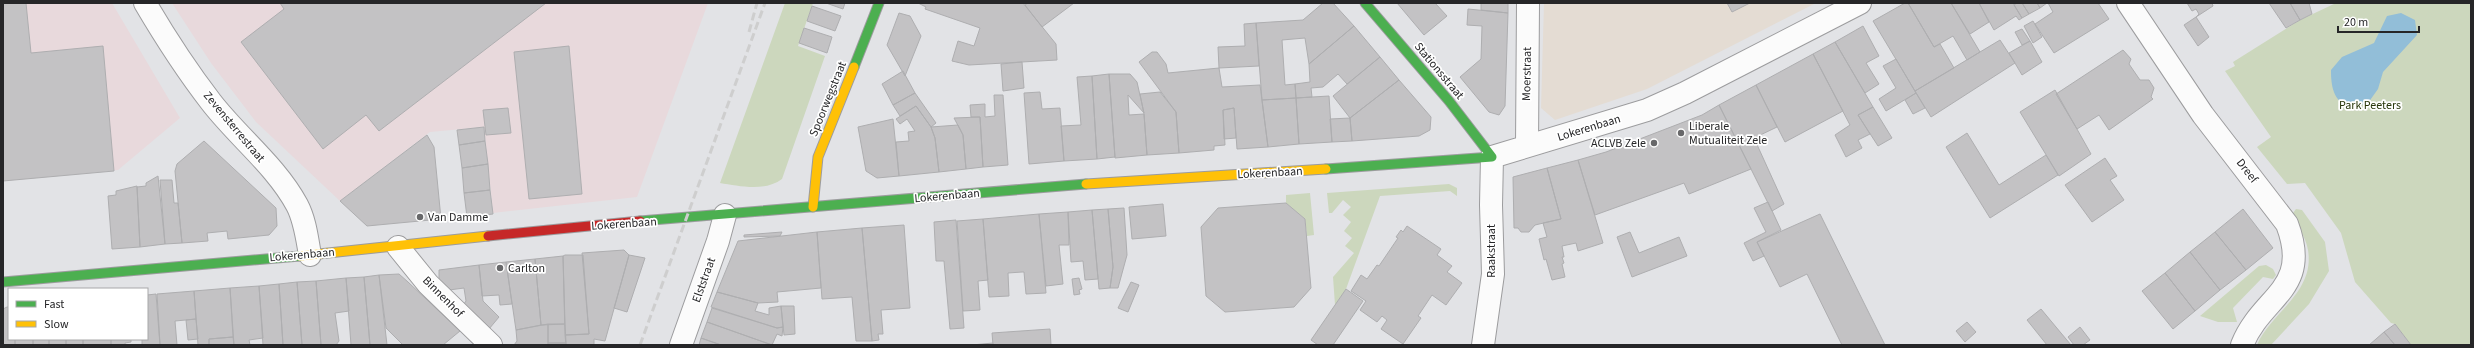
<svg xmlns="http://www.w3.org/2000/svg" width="2474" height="348" font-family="'Source Sans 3',sans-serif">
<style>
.commercial{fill:#e4dcd3}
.industrial{fill:#e8d9dc}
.green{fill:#ccd7bd}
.water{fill:#92bed8}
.building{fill:#c3c2c4;stroke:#aeaeb0}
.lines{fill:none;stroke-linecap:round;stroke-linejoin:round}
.street-casing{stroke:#9c9c9e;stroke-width:24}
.fast-casing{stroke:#9c9c9e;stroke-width:11}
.slow-casing{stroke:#9c9c9e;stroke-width:11}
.jam-casing{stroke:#9c9c9e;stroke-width:11}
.street{stroke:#fbfbfb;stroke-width:22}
.fast{stroke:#4caf50;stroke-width:9}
.slow{stroke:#ffc107;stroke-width:9}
.jam{stroke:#c62828;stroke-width:9}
.rail{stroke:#cecece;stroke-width:3;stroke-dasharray:8 4;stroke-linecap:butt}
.poi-dot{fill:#68686a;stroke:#fff;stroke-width:1.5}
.labels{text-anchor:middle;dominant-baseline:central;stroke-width:3.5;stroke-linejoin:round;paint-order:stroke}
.street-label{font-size:12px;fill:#262628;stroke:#fff}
.park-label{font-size:12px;fill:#28370b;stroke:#fff}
.poi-label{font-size:12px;fill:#262628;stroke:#fff;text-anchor:start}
</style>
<rect width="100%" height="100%" fill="#e2e3e6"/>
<path class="commercial" d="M1544 3H1816L1647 89 1555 120 1541 108Z"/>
<path class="industrial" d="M3 3H112L180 118 118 170 3 181Z
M172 3H708L637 197 493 213 484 127 430 132 340 201 256 122 211 63Z"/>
<path class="green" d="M785 3H813L798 46 825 56 782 179C765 192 739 186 720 183Z
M2336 3H2471V345H2411L2395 324 2391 323 2355 282 2341 233 2305 183 2287 184 2257 147 2271 137 2225 71 2235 66 2233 62 2300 20Z
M1449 184 1457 188V196L1450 191 1380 196 1346 289 1335 305 1333 277 1354 253 1345 246 1352 238 1344 231 1351 222 1343 215 1351 207 1343 200 1332 213H1329L1327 193Z
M1310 193 1314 235 1307 236 1305 219 1286 203V195Z
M2296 209 2302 210 2325 242 2329 271 2309 304 2271 345H2257C2271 312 2315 293 2308 250 2306 236 2296 226 2293 213Z
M2266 265 2273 269 2276 275 2273 279 2263 277 2233 308 2237 322H2218L2200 316 2259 266Z"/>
<path class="water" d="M2401 13 2415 20 2417 35 2383 72 2378 89 2368 103 2349 108C2333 100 2331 86 2331 70L2342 57 2374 43 2387 16Z"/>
<path class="building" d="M3 3H26L31 53 103 46 114 171 3 181Z
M280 3H546L379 131 366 115 323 149 241 42 284 9Z
M826 3H845L843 9Z
M918 3H1023L1056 44 1057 60 969 65 952 61 958 41 974 46 980 28 925 9 926 7Z
M1028 3H1074L1042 27 1025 5Z
M1323 3H1333L1354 26 1309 64 1305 38 1282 40 1285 85 1295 84 1296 98 1262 100 1256 23 1303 20Z
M1397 3H1435L1447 16 1424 35Z
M1481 3H1508V13L1481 10Z
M1727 3H1750L1732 12Z
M1905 3H1908L1934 47 1940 44 1954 68 1915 91 1873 21Z
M1908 3H1951L1980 52 1967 60 1953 36 1934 47Z
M1951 3H1979L1989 22 1970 34Z
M1979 3H2013L2022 18 2019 20 2016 16 1994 30Z
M2017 3H2022L2029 14 2022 18 2014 5Z
M2022 3H2037L2040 8 2029 14Z
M2037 3H2047L2040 8Z
M2048 3H2098L2109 19 2054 53 2035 24 2053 12Z
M2187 3H2212L2213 6 2196 17 2199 14 2196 9 2192 11Z
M2269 3H2290L2300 20 2286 28Z
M2290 3H2309L2312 14 2300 20Z
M812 6 841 16 835 31 807 21Z
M1468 9 1508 13 1505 106 1499 115 1489 112 1460 77 1481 59 1482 26 1467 25Z
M899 13 910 16 921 36 905 76 887 45Z
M2196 17 2209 37 2198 46 2184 25Z
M2033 21 2042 37 2033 43 2024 26Z
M1256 23 1259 66 1219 68 1218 47 1245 46 1244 24Z
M1354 26 1380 57 1347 84 1338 74 1323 87 1311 88 1312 97 1296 98 1295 84 1310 82 1309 64Z
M1863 26 1879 56 1866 63 1879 84 1865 93 1835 42Z
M804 28 832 37 827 53 799 43Z
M2022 29 2030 41 2022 45 2015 32Z
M2000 40 2015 63 1931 117 1915 91Z
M2030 41 2042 62 2022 75 2009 53Z
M1835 42 1873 107 1858 115 1870 134 1858 140 1862 148 1846 157 1835 135 1850 125 1813 54Z
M569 46 582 194 529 199 514 52Z
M2123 50 2131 59 2129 64 2140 80H2149L2154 88 2151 97 2153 99 2109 130 2099 115 2077 129 2056 94Z
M1152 52H1157L1166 64 1168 73 1219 68 1222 87 1260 85 1268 147 1237 149 1234 108 1223 110 1225 145 1214 146V150L1179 153 1176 112 1139 62Z
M1813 54 1843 111 1785 142 1756 85Z
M1380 57 1399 80 1350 118 1333 96Z
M1896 59 1916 93 1886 111 1879 99 1896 88 1883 66Z
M1022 62 1024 88 1003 91 1001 64Z
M903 71 915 93 893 105 882 84Z
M1109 74 1115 157 1097 159 1092 76Z
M1109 74H1130L1137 82 1144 113 1128 95 1129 115 1144 114 1147 155 1115 158Z
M1092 76 1097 159 1064 161 1061 126 1081 125 1077 77Z
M1399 80 1431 117 1430 130 1419 136 1352 141 1350 118Z
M1756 85 1777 127 1754 138 1784 204 1772 211 1719 105Z
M2055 90 2091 154 2059 176 2020 112Z
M1040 92 1042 109 1060 108 1064 161 1029 164 1024 93Z
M1160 92 1176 112 1179 153 1147 155 1144 114 1140 94Z
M915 93 936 123 931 127 916 106 900 116 893 105Z
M1916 93 1925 108 1913 114 1905 100Z
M994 95H1003L1008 165 983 167 980 117H971L970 105 985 104V117L995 116Z
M1329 96 1332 142 1299 144 1296 98Z
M1296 98 1299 144 1268 147 1262 100Z
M1719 105 1751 169 1689 194 1684 183 1595 215 1578 160 1606 152 1702 115Z
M916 106 931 127 935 138 939 172 899 176 896 142 909 141 908 132 915 131 907 119 900 124 896 119Z
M1873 107 1892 138 1878 146 1858 115Z
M508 108 511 133 486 135 483 110Z
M1234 108 1236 138 1224 139 1223 110Z
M980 117 983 167 966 169 963 135 954 118Z
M1350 118 1352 141 1332 142 1330 119Z
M893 119 899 176 877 178 866 171 858 127Z
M958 125 963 135 966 169 939 172 935 138 931 127Z
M484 127 485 141 459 145 457 130Z
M1967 133 1999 185 2046 155 2058 175 1990 218 1946 147Z
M427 135 434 147 441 219 367 226 340 201Z
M204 141 276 208 277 226 269 235 228 239 227 231 207 233 208 241 182 243 175 171 177 164Z
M485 141 488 164 462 168 459 145Z
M2105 158 2117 176 2110 180 2124 200 2092 222 2065 185Z
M1578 160 1603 243 1578 251 1576 243 1562 246 1564 257H1562L1564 263 1562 264 1565 277 1552 280 1546 259 1544 260 1539 239 1547 237 1543 223 1561 219 1547 168Z
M488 164 490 190 464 193 462 168Z
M1547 168 1561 219 1535 225 1529 232H1521L1518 228H1514L1513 177Z
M158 176 165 244 140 247 137 187 146 186V183Z
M160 180H172L174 203H178L182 243 165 244Z
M137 186 140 247 112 249 108 196 116 195V191Z
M490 190 493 214 467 217 464 193Z
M1768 202 1781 230 1757 242 1764 256 1753 261 1744 243 1766 232 1754 208Z
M1286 203 1305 219 1311 288 1294 307 1225 312 1206 296 1201 227 1218 208Z
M1163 204 1166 236 1132 239 1129 207Z
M1124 208 1127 255 1118 288H1110L1113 267 1108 209Z
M1108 209 1113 267 1110 288 1099 289 1092 210Z
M2243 209 2273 248 2246 270 2215 232Z
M1092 210 1098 279 1085 280 1083 261 1071 262 1068 212Z
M1068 212 1069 245H1059L1063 284 1046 286 1039 214Z
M1039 214 1046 293 1026 294 1024 272H1022L1008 273 1009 296 989 297 983 219Z
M1820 214 1864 303 1885 345H1842L1807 274 1780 287 1757 242Z
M983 219 988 280 978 281 980 310 963 311 957 221Z
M956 220 964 328 950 329 944 261H936L934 222Z
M904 225 910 308 881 310 883 334H878L879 340 872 341 862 228Z
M1407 226 1441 249 1437 255 1452 266 1447 272 1462 283 1446 305 1432 295 1418 316 1421 318 1403 344 1381 329 1387 320 1382 316 1377 322 1360 310 1366 301 1351 291 1361 275 1367 279 1377 265 1379 266 1398 238 1396 237 1401 230 1403 232Z
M862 228 872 341H856L852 297 822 299 817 232Z
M782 232 780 236 744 237V235Z
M817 232 821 288 777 292 778 302 758 303 717 292 738 241Z
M1630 232 1639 253 1679 237 1687 256 1632 277 1617 237Z
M2215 232 2246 270 2220 290 2190 252Z
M624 250 629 255 605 341 594 339V345H566L565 335 589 334 582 253Z
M2190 252 2220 290 2195 311 2165 273Z
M565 255H583L589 334 565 335 563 256Z
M629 255 645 258 627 312 614 308Z
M563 256 565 324 541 325 535 259Z
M535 259 541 325 516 330 506 262Z
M506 262 512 304 500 305 499 295 482 296 479 265Z
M479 265 483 301 499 317 489 329 463 305 466 301 464 288 449 290 439 279V270Z
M2165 273 2195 311 2173 329 2142 291Z
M399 274 408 282 460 331 443 345H403L386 328 379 275Z
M379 275 387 345H370L364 277Z
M364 277 370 345H351L346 278Z
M346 278 349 311 335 313 339 341 336 345H321L316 281Z
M1079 278 1082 289 1079 290 1080 294 1074 295 1072 279Z
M316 281 321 345H302L297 282Z
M297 282 302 345H283L279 284Z
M1131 282 1139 285 1128 312 1118 308Z
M279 284 283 345H263L259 286Z
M259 286 263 338 249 340 250 345H234L230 288Z
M230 288 233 337 209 339V345H198L194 291Z
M1346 289 1363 301 1333 345H1318L1311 340Z
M194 291 196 319 175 321 177 345H160L157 294Z
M717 292 758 303 755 311 769 315V308L781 306 783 327 777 328 711 307Z
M156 294 160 345H142V339H147V295Z
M781 306H794L795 334 784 335Z
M7 307H9V339H15V345H3V309Z
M712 308 777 328 783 327 782 336 777 334 772 345 707 322Z
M2041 309 2071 345H2047L2027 320Z
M196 319 198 339 188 340 186 320Z
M707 322 772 345H721L701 338Z
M1967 322 1976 332 1965 342 1956 331Z
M548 324V345H514L517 341 516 330Z
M548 324H565L566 343H548Z
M2395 324 2411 345H2395L2384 332Z
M2080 327 2090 340 2083 345H2074L2068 337Z
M1050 329 1051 345H993L992 333Z
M2384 332 2395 345H2369L2376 339Z
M233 337 234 345H209V339Z
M701 338 721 345H699Z
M15 339H33V345H15Z
M33 339H49V345H33Z
M49 339H66V345H49Z
M66 339H83V345H66Z
M83 339H111V345H83Z
M111 339H131V342L125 343V345H111Z
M548 343H566V345H548Z
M993 343V345H972Z"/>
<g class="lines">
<g class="street-casing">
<path id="street" d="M145 3C165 37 187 71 211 102 238 137 276 166 297 205 305 220 307 238 310 255
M2128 3 2203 115 2287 224C2312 290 2262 295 2242 345
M1527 145 1528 3
M398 247 428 284 491 345
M681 345 718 241 725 215
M1483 345 1493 274 1491 205 1492 157 1647 110 1685 93 1860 3"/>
</g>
<g class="fast-casing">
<path id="fast" d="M1365 3 1449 101 1492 157
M854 67 879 3
M1326 169 1492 157
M640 221 1086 184
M3 282 300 256"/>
</g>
<g class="slow-casing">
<path id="slow" d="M1086 184 1326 169
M813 207 818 157 854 67
M300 256 488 236"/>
</g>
<g class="jam-casing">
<path id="jam" d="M488 236 640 221"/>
</g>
<use href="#street" class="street"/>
<use href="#fast" class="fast"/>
<use href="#slow" class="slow"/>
<use href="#jam" class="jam"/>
<path class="rail" d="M749 32 757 3
M640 345 765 3"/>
</g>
<g class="poi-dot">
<circle cx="1681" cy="133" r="4"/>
<circle cx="1654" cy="143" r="4"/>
<circle cx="420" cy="217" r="4"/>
<circle cx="500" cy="268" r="4"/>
</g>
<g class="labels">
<g class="street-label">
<text transform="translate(1439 71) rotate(50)">Stationsstraat</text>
<text transform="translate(1527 74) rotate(-89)">Moerstraat</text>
<text transform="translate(828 99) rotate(-68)">Spoorwegstraat</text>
<text transform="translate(234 127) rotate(50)">Zevensterrestraat</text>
<text transform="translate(1589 128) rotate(-17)">Lokerenbaan</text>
<text transform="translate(2247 171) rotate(52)">Dreef</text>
<text transform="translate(1270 173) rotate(-3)">Lokerenbaan</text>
<text transform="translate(947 196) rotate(-5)">Lokerenbaan</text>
<text transform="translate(624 224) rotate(-4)">Lokerenbaan</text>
<text transform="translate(1491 251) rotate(-90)">Raakstraat</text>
<text transform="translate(302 255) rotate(-5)">Lokerenbaan</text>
<text transform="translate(704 280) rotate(-70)">Elststraat</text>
<text transform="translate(443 297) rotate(45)">Binnenhof</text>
</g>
<g class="park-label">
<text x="2370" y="105">Park Peeters</text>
</g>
<g class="poi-label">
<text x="1689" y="126">Liberale<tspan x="1689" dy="14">Mutualiteit Zele</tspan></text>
<text x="1646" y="143" text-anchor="end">ACLVB Zele</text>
<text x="428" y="217">Van Damme</text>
<text x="508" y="268">Carlton</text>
</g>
</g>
<rect width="2474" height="348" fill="none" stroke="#262628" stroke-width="8"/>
<rect x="8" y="288" width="140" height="52" fill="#ffffff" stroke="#a8a8a9"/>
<rect x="16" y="301" width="20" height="6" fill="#4caf50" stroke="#a8a8a9"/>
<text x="44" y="308" font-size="12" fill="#262628">Fast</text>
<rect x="16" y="321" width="20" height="6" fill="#ffc107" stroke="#a8a8a9"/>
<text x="44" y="328" font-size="12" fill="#262628">Slow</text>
<path d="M2338 26v6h81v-6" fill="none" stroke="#262628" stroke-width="2"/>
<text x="2344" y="26" font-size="12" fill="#262628" stroke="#ffffff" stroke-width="3" paint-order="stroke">20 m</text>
</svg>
